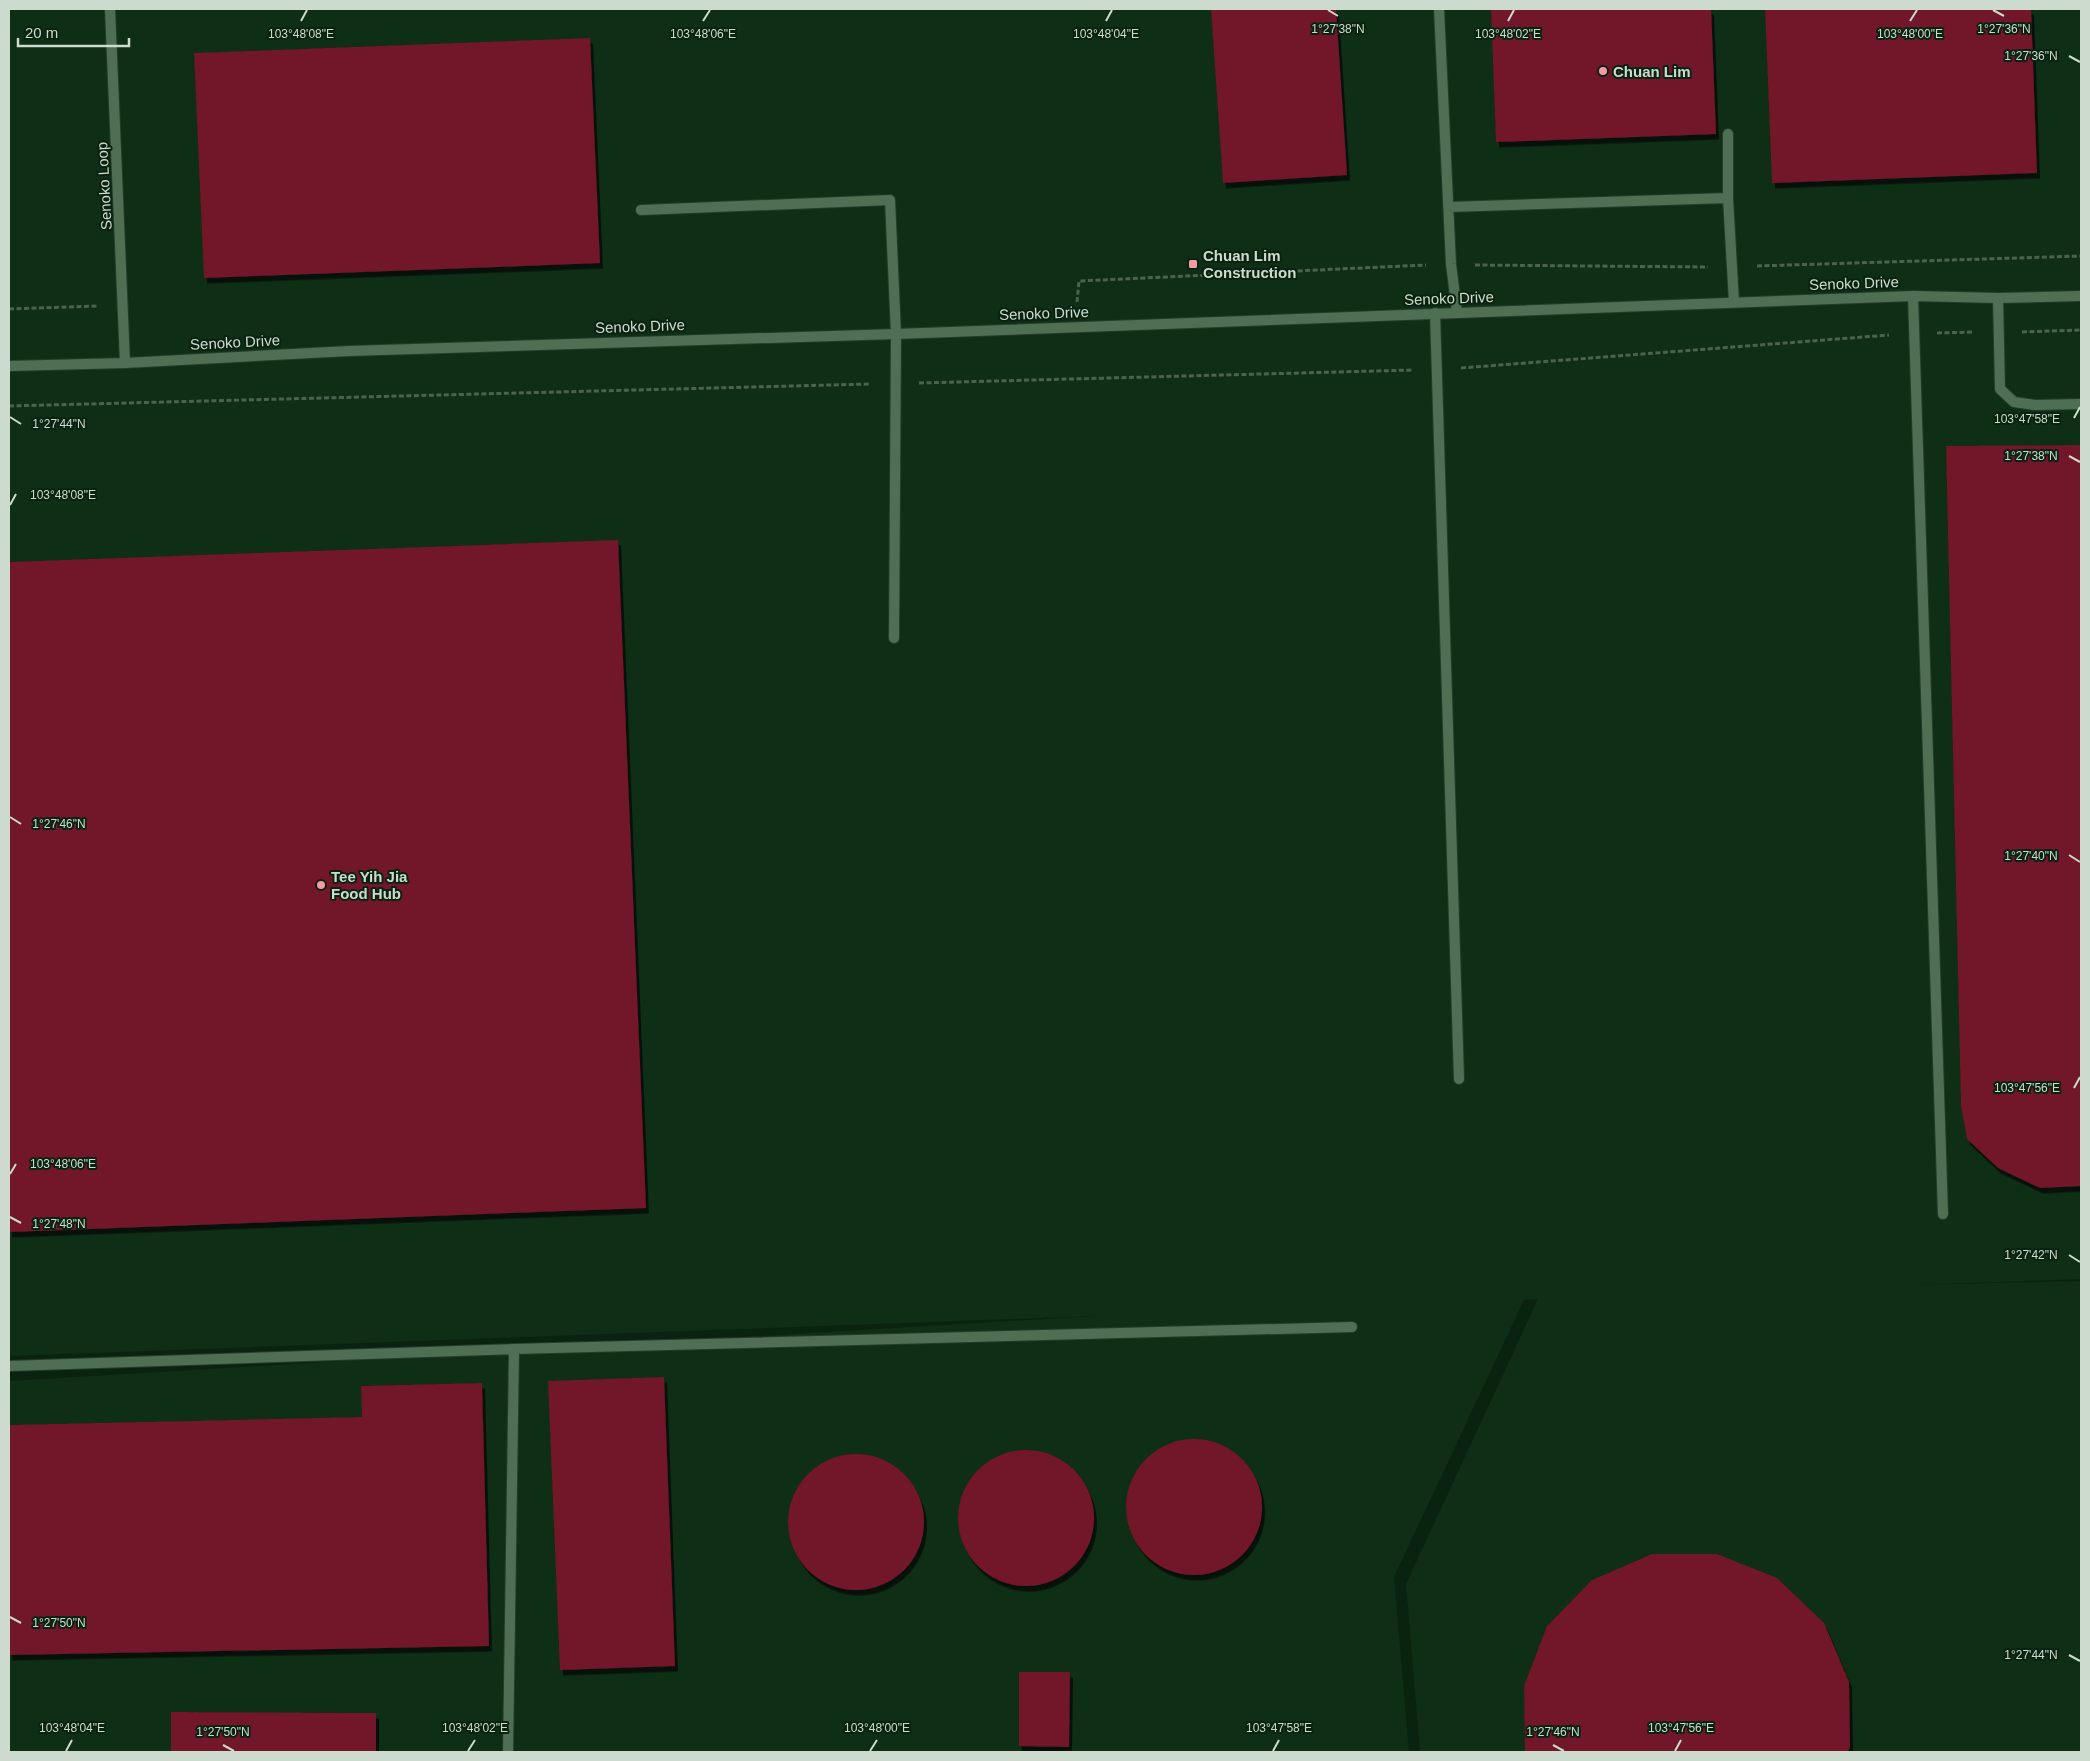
<svg xmlns="http://www.w3.org/2000/svg" width="2090" height="1761" font-family="Helvetica,sans-serif">
<style>
.built{fill:#0e2e16}
.building{fill:#72142a;filter:url(#shadow)}
.lines{fill:none;stroke-linecap:round;stroke-linejoin:round}
.service-casing{stroke:#253d2b;stroke-width:12}
.minor-casing{stroke:#253d2b;stroke-width:12}
.path{stroke:#4c6251;stroke-width:3;stroke-dasharray:5 2.5;stroke-linecap:butt}
.service{stroke:#4e6f53;stroke-width:10}
.minor{stroke:#4e6f53;stroke-width:10}
.ticks{fill:none;stroke:#ccdbce;stroke-width:2}
.poi-dot{fill:#f49aa3;stroke:#0a2310;stroke-width:2}
.labels{text-anchor:middle;dominant-baseline:central;stroke-width:4;stroke-linejoin:round;paint-order:stroke}
.poi-label{font-size:15px;font-weight:bold;fill:#ccdbce;stroke:#0a2310;text-anchor:start}
.street-label{font-size:15px;fill:#ccdbce;stroke:#0a2310}
.ticks-label{font-size:12px;text-anchor:middle;fill:#ccdbce;stroke:#0a2310;stroke-width:4;stroke-linejoin:round;paint-order:stroke}
</style>
<defs>
<filter id="shadow"><feDropShadow dx="3" dy="5.5" stdDeviation="0" flood-color="#0009"/></filter>
</defs>
<rect width="100%" height="100%" fill="#0a2310"/>
<path class="built" d="M9 9H2081V1279L1912 1285 2081 1281V1752H1420L1406 1584 1538 1299 1524 1300 1394 1577 1409 1752H9V1381L1095 1316 9 1356Z"/>
<path class="building" d="M1211 9H1336L1347 175 1223 183Z
M1491 9H1711L1716 134 1496 142Z
M1765 9H2031L2037 173 1772 183Z
M590 38 600 263 204 278 194 53Z
M2081 445V1186L2040 1188 1998 1168 1967 1139 1961 1106 1946 446Z
M618 540 646 1208 9 1232V562Z
M664 1377 675 1666 560 1670 548 1381Z
M482 1383 489 1646 9 1655V1425L362 1417 361 1386Z
M1126 1507a68 68 0 1 1 136 0a68 68 0 1 1-136 0Z
M958 1518a68 68 0 1 1 136 0a68 68 0 1 1-136 0Z
M788 1522a68 68 0 1 1 136 0a68 68 0 1 1-136 0Z
M1652 1554H1717L1777 1578 1824 1623 1849 1682 1850 1747 1848 1752H1525L1524 1686 1547 1626 1592 1580Z
M1019 1672H1070L1069 1747 1019 1746Z
M171 1712 376 1713V1752H171Z"/>
<g class="lines">
<g class="service-casing">
<path id="service" d="M1439 9 1451 264 1457 312
M1728 134V198L1734 302
M1449 207 1728 198
M641 210 890 200 896 334 894 638
M1913 296 1943 1214
M1998 298 2000 389 2014 402 2035 405 2081 404
M1435 313 1459 1079
M9 1366 514 1349 1352 1327
M508 1752 514 1349"/>
</g>
<g class="minor-casing">
<path id="minor" d="M110 9 125 363
M9 366 125 363 349 351 896 334 1913 296 1998 298 2081 296"/>
</g>
<path class="path" d="M1475 265 1708 267
M1757 266 2081 256
M1077 302 1079 281 1426 265
M9 309 98 306
M2022 332 2081 330
M1937 333 1974 332
M1461 368 1889 335
M919 383 1413 370
M9 406 870 384"/>
<use href="#service" class="service"/>
<use href="#minor" class="minor"/>
</g>
<path class="ticks" d="M1328 10 1338 16M1993 10 2004 16M301 21 307 10M703 21 710 10M1106 21 1112 10M1508 21 1514 10M1910 21 1917 10M2069 56 2080 62M10 417 21 424M2074 418 2080 407M2069 456 2080 462M10 505 16 494M10 817 21 824M2069 855 2080 862M2074 1088 2080 1077M10 1174 16 1164M10 1217 21 1223M2069 1255 2080 1262M10 1617 21 1623M2069 1655 2080 1661M223 1745 234 1751M1553 1745 1564 1751M66 1751 72 1740M468 1751 475 1740M870 1751 877 1740M1273 1751 1279 1740M1675 1751 1681 1740"/>
<g class="poi-dot">
<circle cx="1603" cy="71" r="5"/>
<rect x="1188" y="259" width="10" height="10" rx="2.5"/>
<circle cx="321" cy="885" r="5"/>
</g>
<g class="labels">
<g class="poi-label">
<text x="1613" y="71">Chuan Lim</text>
<text x="1203" y="255">Chuan Lim<tspan x="1203" dy="17">Construction</tspan></text>
<text x="331" y="876">Tee Yih Jia<tspan x="331" dy="17">Food Hub</tspan></text>
</g>
<g class="street-label">
<text transform="translate(104 186) rotate(-93)">Senoko Loop</text>
<text transform="translate(1854 283) rotate(-2)">Senoko Drive</text>
<text transform="translate(1449 298) rotate(-2)">Senoko Drive</text>
<text transform="translate(1044 313) rotate(-2)">Senoko Drive</text>
<text transform="translate(640 326) rotate(-2)">Senoko Drive</text>
<text transform="translate(235 342) rotate(-3)">Senoko Drive</text>
</g>
</g>
<g class="ticks-label">
<text x="1338" y="33">1°27'38"N</text>
<text x="2004" y="33">1°27'36"N</text>
<text x="301" y="38">103°48'08"E</text>
<text x="703" y="38">103°48'06"E</text>
<text x="1106" y="38">103°48'04"E</text>
<text x="1508" y="38">103°48'02"E</text>
<text x="1910" y="38">103°48'00"E</text>
<text x="2031" y="60">1°27'36"N</text>
<text x="2027" y="423">103°47'58"E</text>
<text x="59" y="428">1°27'44"N</text>
<text x="2031" y="460">1°27'38"N</text>
<text x="63" y="499">103°48'08"E</text>
<text x="59" y="828">1°27'46"N</text>
<text x="2031" y="860">1°27'40"N</text>
<text x="2027" y="1092">103°47'56"E</text>
<text x="63" y="1168">103°48'06"E</text>
<text x="59" y="1228">1°27'48"N</text>
<text x="2031" y="1259">1°27'42"N</text>
<text x="59" y="1627">1°27'50"N</text>
<text x="2031" y="1659">1°27'44"N</text>
<text x="72" y="1732">103°48'04"E</text>
<text x="475" y="1732">103°48'02"E</text>
<text x="877" y="1732">103°48'00"E</text>
<text x="1279" y="1732">103°47'58"E</text>
<text x="1681" y="1732">103°47'56"E</text>
<text x="223" y="1736">1°27'50"N</text>
<text x="1553" y="1736">1°27'46"N</text>
</g>
<rect width="2090" height="1761" fill="none" stroke="#ccdbce" stroke-width="20"/>
<path d="M18 38v8h111v-8" fill="none" stroke="#ccdbce" stroke-width="2.5"/>
<text x="25" y="38" font-size="15" fill="#ccdbce" stroke="#0a2310" stroke-width="4" paint-order="stroke">20 m</text>
</svg>
